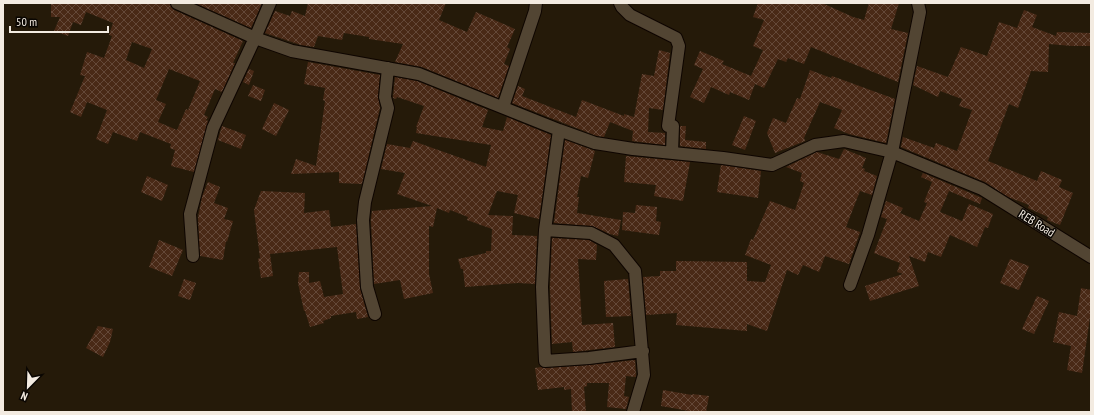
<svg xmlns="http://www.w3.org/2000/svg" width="1094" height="415" font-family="'PT Sans Narrow',sans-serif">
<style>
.building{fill:url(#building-cross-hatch);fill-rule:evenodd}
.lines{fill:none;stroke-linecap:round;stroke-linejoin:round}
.minor-casing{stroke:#0e0500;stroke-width:14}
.minor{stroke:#524533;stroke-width:12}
.labels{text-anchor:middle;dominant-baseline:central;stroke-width:3;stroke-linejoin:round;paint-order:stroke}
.street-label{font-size:12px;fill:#f3ebe1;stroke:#0a0602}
</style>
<defs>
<pattern id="building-cross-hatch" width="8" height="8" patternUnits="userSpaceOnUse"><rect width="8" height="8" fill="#492916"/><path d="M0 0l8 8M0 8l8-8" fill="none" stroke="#644838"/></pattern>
</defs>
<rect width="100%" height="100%" fill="#251a09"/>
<path class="building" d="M51 3H170L171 7 174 10 243 41 233 63H235L222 92 215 89 204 115 208 117 206 120 208 121 194 172 171 166 175 150 170 148 171 144 140 132 137 141 113 132 108 144 96 139 107 110 87 102 81 117 70 112 85 76 80 75 87 52 104 58 112 36 109 35 113 23 86 12 81 25 73 22 68 36 54 31 60 17H51ZM132 42 152 49 144 68 126 60ZM169 69 200 81 188 110 186 109 177 130 158 122 166 104 156 100Z
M195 3H262L251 28Z
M308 3H446L439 20 467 32 476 12 515 29 507 47 510 49 504 64 509 66 498 98 422 67 395 62 403 44 369 39V37L344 33 342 40 318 36 314 47 301 45 265 33 275 11 290 16 292 11 305 16Z
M758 3H822L853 17 864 20 869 3H899L891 29 908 33 898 82 811 47 804 64 788 58 786 62 778 59 764 88 755 84 749 100 730 92 729 95 711 87 704 103 690 97 703 69 694 65 700 51 724 61 722 64 751 76 763 50 753 46 764 20 753 17Z
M1024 10 1037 15 1032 27 1056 36 1057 32 1091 33V46H1072L1049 44 1048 72 1031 71 1018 108 1009 104 988 161 1037 181 1041 171 1062 180 1059 187 1073 193 1060 225 1047 220 1048 217 1028 208 1029 205 1008 197 985 182 901 147 903 137 934 148 936 143 957 151 972 110 959 106 962 99 940 91 938 97 913 85 917 66 948 77 961 47 987 56 999 22 1017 28Z
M659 50 670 53 663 110 649 108 648 132 665 133V145L632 141 633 131 610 122 604 137 597 136 512 103 518 86 525 89 522 96 576 117 582 100 624 116V114L634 117 642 74 654 76Z
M308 62 380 75 378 96 380 108 362 184 339 183V172L291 174 296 159 316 166 325 101 323 100 325 88 304 84Z
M249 69 254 71 249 85 243 82Z
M810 70 831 78 832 76 895 99 886 143 849 134 834 128 842 110 820 102 804 138 805 141 775 153 767 133 773 118 786 123 797 98 800 99Z
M395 77 417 81 488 110 482 127 503 131 507 117 551 135 539 219 514 213 518 195 497 191 488 215 513 216 512 235 537 236 535 284 518 283 465 287 463 269H461L458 259 486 253V251H491L492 229 467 220 468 217 450 210 449 213 437 208 433 227 429 226V274L433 293 404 299 400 280 374 284 371 220 372 211 432 206 397 194 405 173 381 169 387 144 410 148 413 141 486 167 491 145 416 133 417 127H416L424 106 397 97 396 99 393 98Z
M253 85 265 90 261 101 248 96Z
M274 103 289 110 276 136 262 129Z
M744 116 756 121 745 150 732 145Z
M222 126 246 135 241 149 218 140Z
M680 126H686L685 140 706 142V149L680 146Z
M565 140 595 151 588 178 581 176 577 197H579L577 213 621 220 618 236 610 234 592 226 554 223Z
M844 149 866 158 862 168 865 169 864 171 877 176 872 195 860 191 846 227 860 232 849 264 825 256 819 272 803 265 798 275 787 270 767 331 747 324V331L676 325 677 313 646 315 643 277 660 276V271H676V261L747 262V281L765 282 771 265 745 255 751 239 753 240 770 201 795 210 804 183 800 181 802 173 786 167 817 152 839 159Z
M626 156 690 162 683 201 654 196 656 185 624 182Z
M721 165 761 171 758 198 717 192Z
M923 173 982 198 980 204 949 191 940 212 962 221 969 204 993 214 988 228 985 227 977 247 950 235 941 257 928 252 925 262 909 256 919 286 870 301 865 286 903 274 897 272 900 263 874 253 887 219 881 217 886 201 903 208 900 213 919 221 927 203 924 202 932 182 921 177Z
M147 176 168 185 162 201 141 192Z
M208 182 220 187 214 203 228 208 224 219 233 221 227 242 226 241 223 260 200 256 198 218 202 197Z
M261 191 305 193 304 213 329 210 331 227 356 224 360 288 368 317 357 319 356 312 343 314 331 316V318L323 321 324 323 310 327 305 311H304L298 283 299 272H309V283L320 281 324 297 343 294 337 247 270 254 273 276 261 278 258 259 260 258 254 210Z
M636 205 657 207 656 221 661 222 659 235 622 230 623 212 635 213Z
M552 238 589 240 597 245 596 260 578 259 582 325 613 323 615 347 573 352 572 342 552 344 550 287Z
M159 240 183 250 172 276 149 267Z
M1010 259 1029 266 1019 290 1000 283Z
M184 279 196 283 190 300 178 296Z
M628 279 631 316 606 317 604 281Z
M1081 288 1091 290V310L1082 373 1067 370 1071 346 1053 342 1059 312 1077 316Z
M1037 296 1049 301 1034 334 1022 329Z
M98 326 113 329 110 342 103 357 86 348Z
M635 360 636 377 626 376 624 396 629 397 626 409 607 407 609 383H587V386L584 387 586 412H572L571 389 564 390V387L538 390 535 368 541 367 546 368 590 365Z
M663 390 692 395V394L709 396 706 412H689V411L661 406Z"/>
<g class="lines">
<g class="minor-casing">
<path id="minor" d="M177 3 255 38 292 51 419 74 559 130 595 143 633 149 723 158 772 165 815 145 844 141 892 152 982 189 1091 257
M620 3 622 7 630 15 676 38 679 46 668 126H673L672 153
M503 107 535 11 536 3
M559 130 545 230 591 233 614 245 635 271 644 375 633 412
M545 230 542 287 545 361 589 358 643 351
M193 256 190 214 213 128 255 38 270 3
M850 285 868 235 892 152 920 12 918 3
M375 314 367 287 363 220 365 202 388 108 385 97 388 68"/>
</g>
<use href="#minor" class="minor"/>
</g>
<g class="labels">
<g class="street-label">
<text transform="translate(1037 223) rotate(32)">REB Road</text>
</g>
</g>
<rect width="1094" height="415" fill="none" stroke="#f3ebe1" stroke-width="8"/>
<g transform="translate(28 387) rotate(203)" stroke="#0a0602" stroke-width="3" paint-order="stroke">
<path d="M0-3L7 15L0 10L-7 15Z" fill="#f3ebe1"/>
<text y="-6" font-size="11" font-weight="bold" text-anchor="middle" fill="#f3ebe1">N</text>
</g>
<path d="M10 26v6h98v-6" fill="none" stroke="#f3ebe1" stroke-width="2"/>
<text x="16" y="26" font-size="12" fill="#f3ebe1" stroke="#0a0602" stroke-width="3" paint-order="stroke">50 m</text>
</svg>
